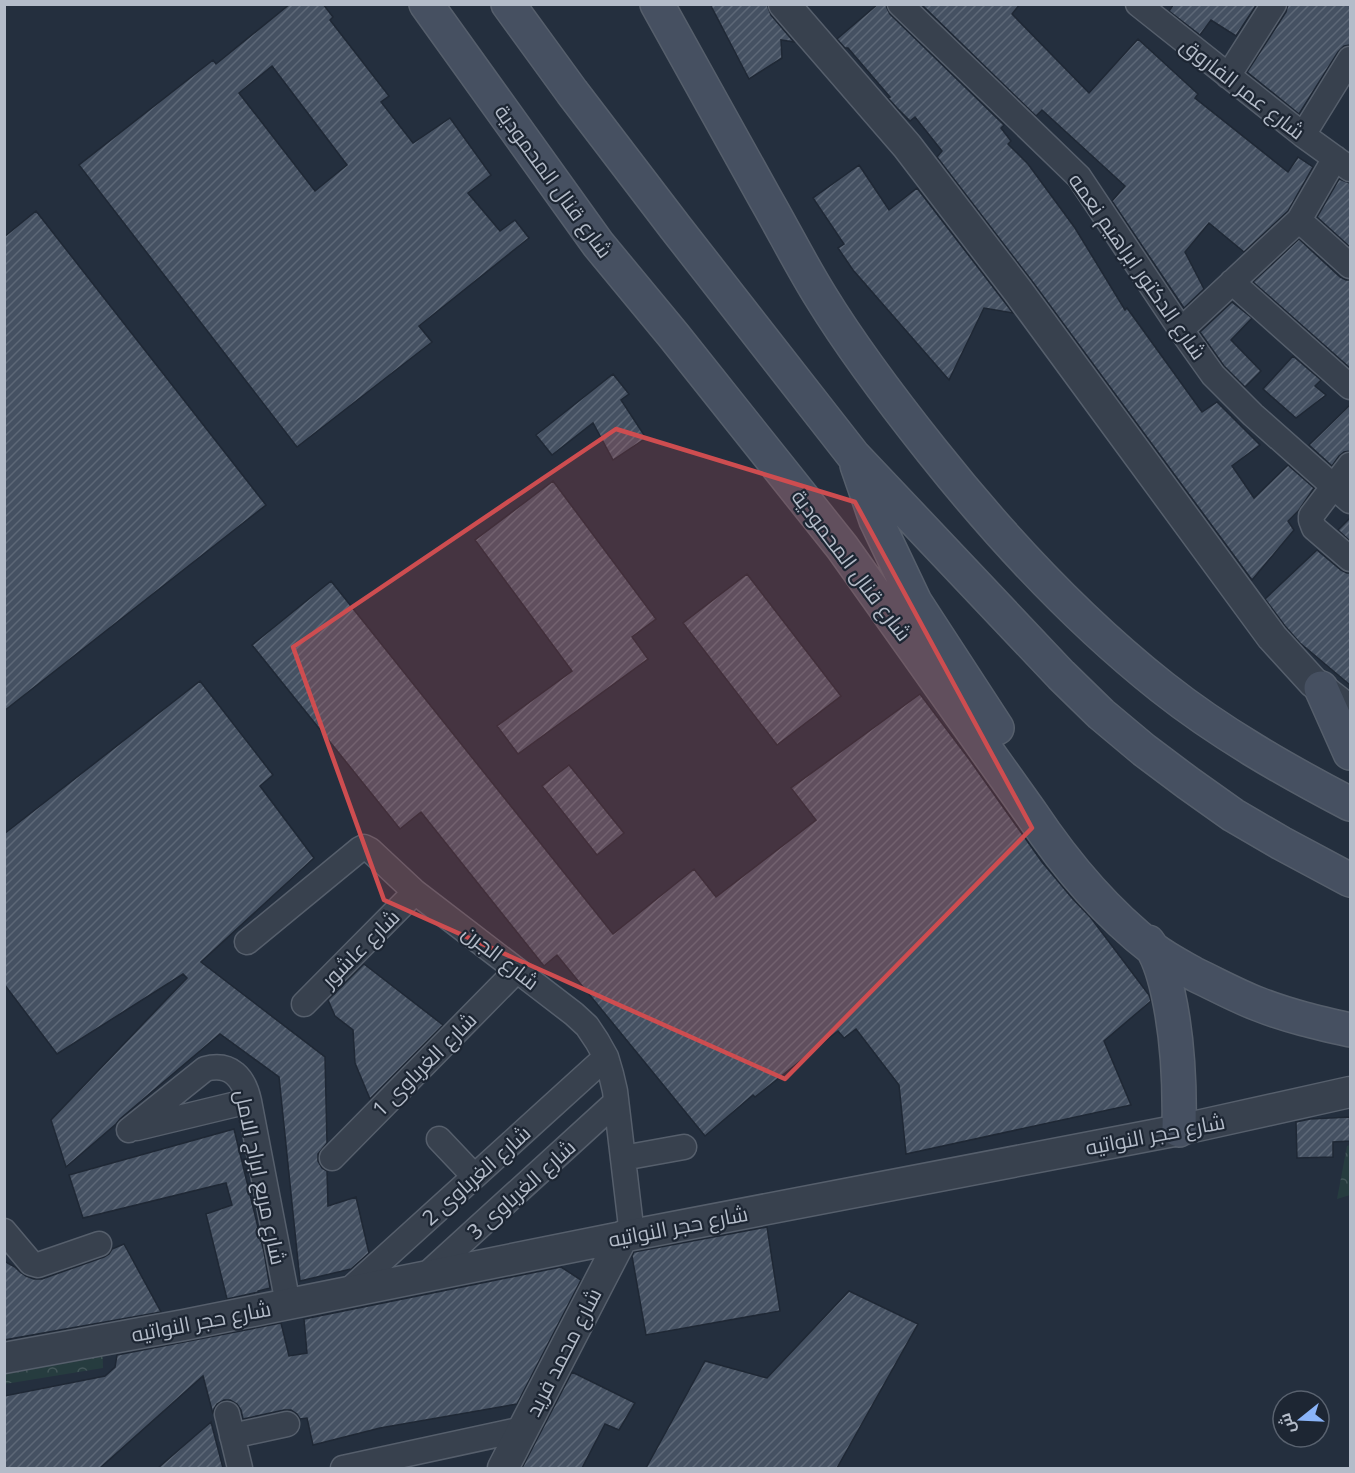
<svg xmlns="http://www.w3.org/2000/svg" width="1355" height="1473" font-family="'Noto Sans',Cairo,sans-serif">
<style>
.park{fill:url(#park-crowns)}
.building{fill:url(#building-hatch);stroke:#1f2835;stroke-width:1.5;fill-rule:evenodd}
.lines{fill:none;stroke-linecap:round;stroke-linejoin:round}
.minor-casing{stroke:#565f6c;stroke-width:27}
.tertiary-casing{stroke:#565f6c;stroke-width:33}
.secondary-casing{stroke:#565f6c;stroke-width:36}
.minor{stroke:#38414e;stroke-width:24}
.tertiary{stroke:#38414e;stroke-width:30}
.secondary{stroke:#465061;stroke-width:33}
.marked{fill:#ce4d50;fill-opacity:0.2;stroke:#ce4d50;stroke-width:4.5;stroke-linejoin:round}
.labels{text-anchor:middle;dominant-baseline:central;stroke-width:4.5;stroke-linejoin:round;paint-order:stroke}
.street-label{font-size:21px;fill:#b4bcc9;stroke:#1d2633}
</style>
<defs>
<pattern id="park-crowns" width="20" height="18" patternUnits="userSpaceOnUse" patternTransform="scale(1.5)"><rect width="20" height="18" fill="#263c3f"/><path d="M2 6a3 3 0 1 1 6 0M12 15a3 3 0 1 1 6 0" fill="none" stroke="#435659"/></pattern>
<pattern id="building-hatch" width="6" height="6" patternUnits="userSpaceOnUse" patternTransform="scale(1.5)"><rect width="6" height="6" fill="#455162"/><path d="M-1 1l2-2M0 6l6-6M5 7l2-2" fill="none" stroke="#5d6877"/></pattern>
</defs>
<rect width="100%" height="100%" fill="#242f3e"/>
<path class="park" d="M1350 1145V1195L1337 1199 1347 1146Z
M102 1327 103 1368 5 1384V1345Z"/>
<path class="building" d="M290 4H323L333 17 330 20 389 96 381 102 413 143 450 118 491 175 468 193 500 231 515 220 529 238 419 326 432 342 297 447 79 165 213 60 216 64ZM272 66 347 165 315 191 239 93Z
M710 4H767L771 15 794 42 781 40 782 58 749 79Z
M878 4H886L887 8 890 14 1004 125 1001 128 1011 141 1008 144 1028 164 1075 228 1125 310 1127 308 1202 412 1217 402 1260 445 1232 466 1254 498 1288 465 1314 488 1299 510 1288 521 1294 530 1252 580 1032 281 937 157 942 151 915 117 910 121 897 108 888 98 890 97 848 48H845L837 39Z
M921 4H1020L1012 14 1089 93 1138 39 1198 94 1195 98 1288 172 1298 157 1313 167 1288 211 1244 252 1209 223 1185 252 1204 289 1184 308 1112 201 1125 186 1042 110 1036 116Z
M1174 4H1257L1236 36 1211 20 1200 35 1169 11Z
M1288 4H1350V45L1344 46 1338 52 1299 114 1247 72 1286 12Z
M859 165 889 210 917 188 1013 313 984 308 949 380 853 270 838 248 844 244 813 198Z
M1339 179 1350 183V247L1317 217Z
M36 211 266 505 4 711V237Z
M1299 239 1340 277 1346 280H1350V368L1253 282Z
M1232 302 1252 318 1231 340 1261 371 1245 387 1224 366 1200 332Z
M1293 356 1321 380 1315 386 1326 395 1296 418 1263 389Z
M613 374 629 394 621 400 646 438 613 460 593 423 552 455 536 435Z
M1350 405V451L1344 452 1339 456 1332 466 1309 445Z
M553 481 656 619 632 637 648 659 518 754 497 726 572 671 475 540Z
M1350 518V541L1338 530Z
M1317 550 1341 570 1347 573H1350V685L1300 643 1285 626 1265 599Z
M747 574 841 696 777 745 683 623Z
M331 581 613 934 694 869 716 897 816 820 791 788 920 694 969 759 1042 862 1072 898 1091 918 1149 995 1151 1001 1104 1041 1131 1105 906 1154 899 1085 856 1029 844 1038 838 1031 755 1097 753 1095 705 1136 557 955 544 966 421 812 400 829 252 645Z
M200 681 273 775 260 786 314 858 201 962 325 1057 327 1143 318 1154V1161L322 1168 327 1171 328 1206 356 1197 369 1253 351 1269 300 1281 279 1077 220 1034 120 1119 116 1124 66 1167 51 1120 187 978 183 974 57 1054 4 984V834Z
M569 765 624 833 597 855 542 786Z
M364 964 443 1025 370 1099 355 1063 353 1030 335 1016 328 1000Z
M1350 1117V1141L1333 1142V1157L1297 1158 1296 1122 1310 1119Z
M234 1129 264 1252 270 1288 258 1291V1292L227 1299 206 1214 232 1205 226 1183 83 1218 69 1175Z
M767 1227 780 1311 646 1335 632 1256 634 1252Z
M124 1244 161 1312 4 1340V1261L15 1267 20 1272 26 1276 34 1279H42L104 1257 109 1254 112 1249Z
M561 1267 581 1280 517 1404 380 1428 313 1445 307 1418 300 1419 297 1414 291 1410H284L243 1419 241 1410 237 1404 230 1400H224L217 1404 214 1409 213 1414 203 1376 100 1468H4V1396L105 1376 115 1367 117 1355 281 1323 289 1356 307 1353 304 1319Z
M849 1291 918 1324 837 1468H646L705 1361 767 1378Z
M572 1372 635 1403 619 1430 605 1424 582 1468H522Z
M211 1422 223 1468H158Z"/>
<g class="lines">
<g class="minor-casing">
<path id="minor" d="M900 4 1079 177 1181 330 1213 375 1253 415 1350 501
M1138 4 1303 135 1350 169
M1228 76 1274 4
M1303 135 1350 59
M1299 220 1350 266
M1232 282 1350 387
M1181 330 1299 220 1335 158
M1350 465 1311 516V520L1314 528 1350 559
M247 942 360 849 364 847 370 850 415 892 574 1014 587 1026 597 1041 606 1057 611 1074 615 1091 632 1235
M304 1004 415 892
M137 1128 249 1101
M129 1130 205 1069C231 1062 244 1078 249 1101L288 1304
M439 1139 474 1176
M332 1158 517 970
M623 1158 684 1147
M4 1231 31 1263 38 1265 99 1244
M425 1276 616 1102
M347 1292 606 1057
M227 1414 240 1468
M232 1436 287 1424
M343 1468 523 1429"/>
</g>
<g class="tertiary-casing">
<path id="tertiary" d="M784 4 907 146 1018 291 1272 637 1313 682 1350 711
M4 1358 184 1325 632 1235 1179 1130 1350 1092
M503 1468 623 1236"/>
</g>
<g class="secondary-casing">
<path id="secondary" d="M426 4 598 244 674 336 842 547 1031 813C1065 864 1104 911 1153 949 1166 959 1182 967 1196 975 1217 985 1237 996 1258 1004 1288 1016 1319 1023 1350 1030
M508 4 572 92 675 227 853 455 1061 675 1101 714 1144 750 1188 783 1233 815 1281 843 1350 880
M657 4C693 69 729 134 765 198 784 231 801 265 821 297 854 351 893 402 932 451 1001 538 1075 618 1162 687 1220 733 1285 770 1350 804
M857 465 876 520 915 602 997 728
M1321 688 1350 753
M1148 942C1159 956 1164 975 1168 993 1178 1038 1180 1084 1179 1130"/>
</g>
<use href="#minor" class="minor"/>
<use href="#tertiary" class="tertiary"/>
<use href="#secondary" class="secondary"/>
</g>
<path class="marked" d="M616 429 855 502 1032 828 785 1079 384 900 293 647Z"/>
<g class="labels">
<g class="street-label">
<text transform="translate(1243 88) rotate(38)">شارع عمر الفاروق</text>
<text transform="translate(554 181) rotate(54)">شارع قنال المحمودية</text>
<text transform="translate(1138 266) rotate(55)">شارع الدكتور ابراهيم نعمه</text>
<text transform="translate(852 565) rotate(53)">شارع قنال المحمودية</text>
<text transform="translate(360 948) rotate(-45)">شارع عاشور</text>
<text transform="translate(501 957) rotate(38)">شارع الجرن</text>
<text transform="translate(424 1064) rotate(-45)">شارع الغرباوى 1</text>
<text transform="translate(1155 1134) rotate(-11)">شارع حجر النواتيه</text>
<text transform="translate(476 1175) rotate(-42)">شارع الغرباوى 2</text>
<text transform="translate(261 1177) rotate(78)">شارع مربع ابراج الامل</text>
<text transform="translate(521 1189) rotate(-42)">شارع الغرباوى 3</text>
<text transform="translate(678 1226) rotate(-11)">شارع حجر النواتيه</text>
<text transform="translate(201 1321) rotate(-11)">شارع حجر النواتيه</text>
<text transform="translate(563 1352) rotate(-63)">شارع محمد فريد</text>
</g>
</g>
<rect width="1355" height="1473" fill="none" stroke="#b4bcc9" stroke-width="12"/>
<g transform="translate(1301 1419) rotate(252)"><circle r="28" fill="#1d2633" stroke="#59626f" stroke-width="1.5"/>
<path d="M0-4.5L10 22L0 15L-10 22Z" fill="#8ab4f8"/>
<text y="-9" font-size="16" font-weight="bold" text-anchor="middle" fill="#b4bcc9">ش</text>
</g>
</svg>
